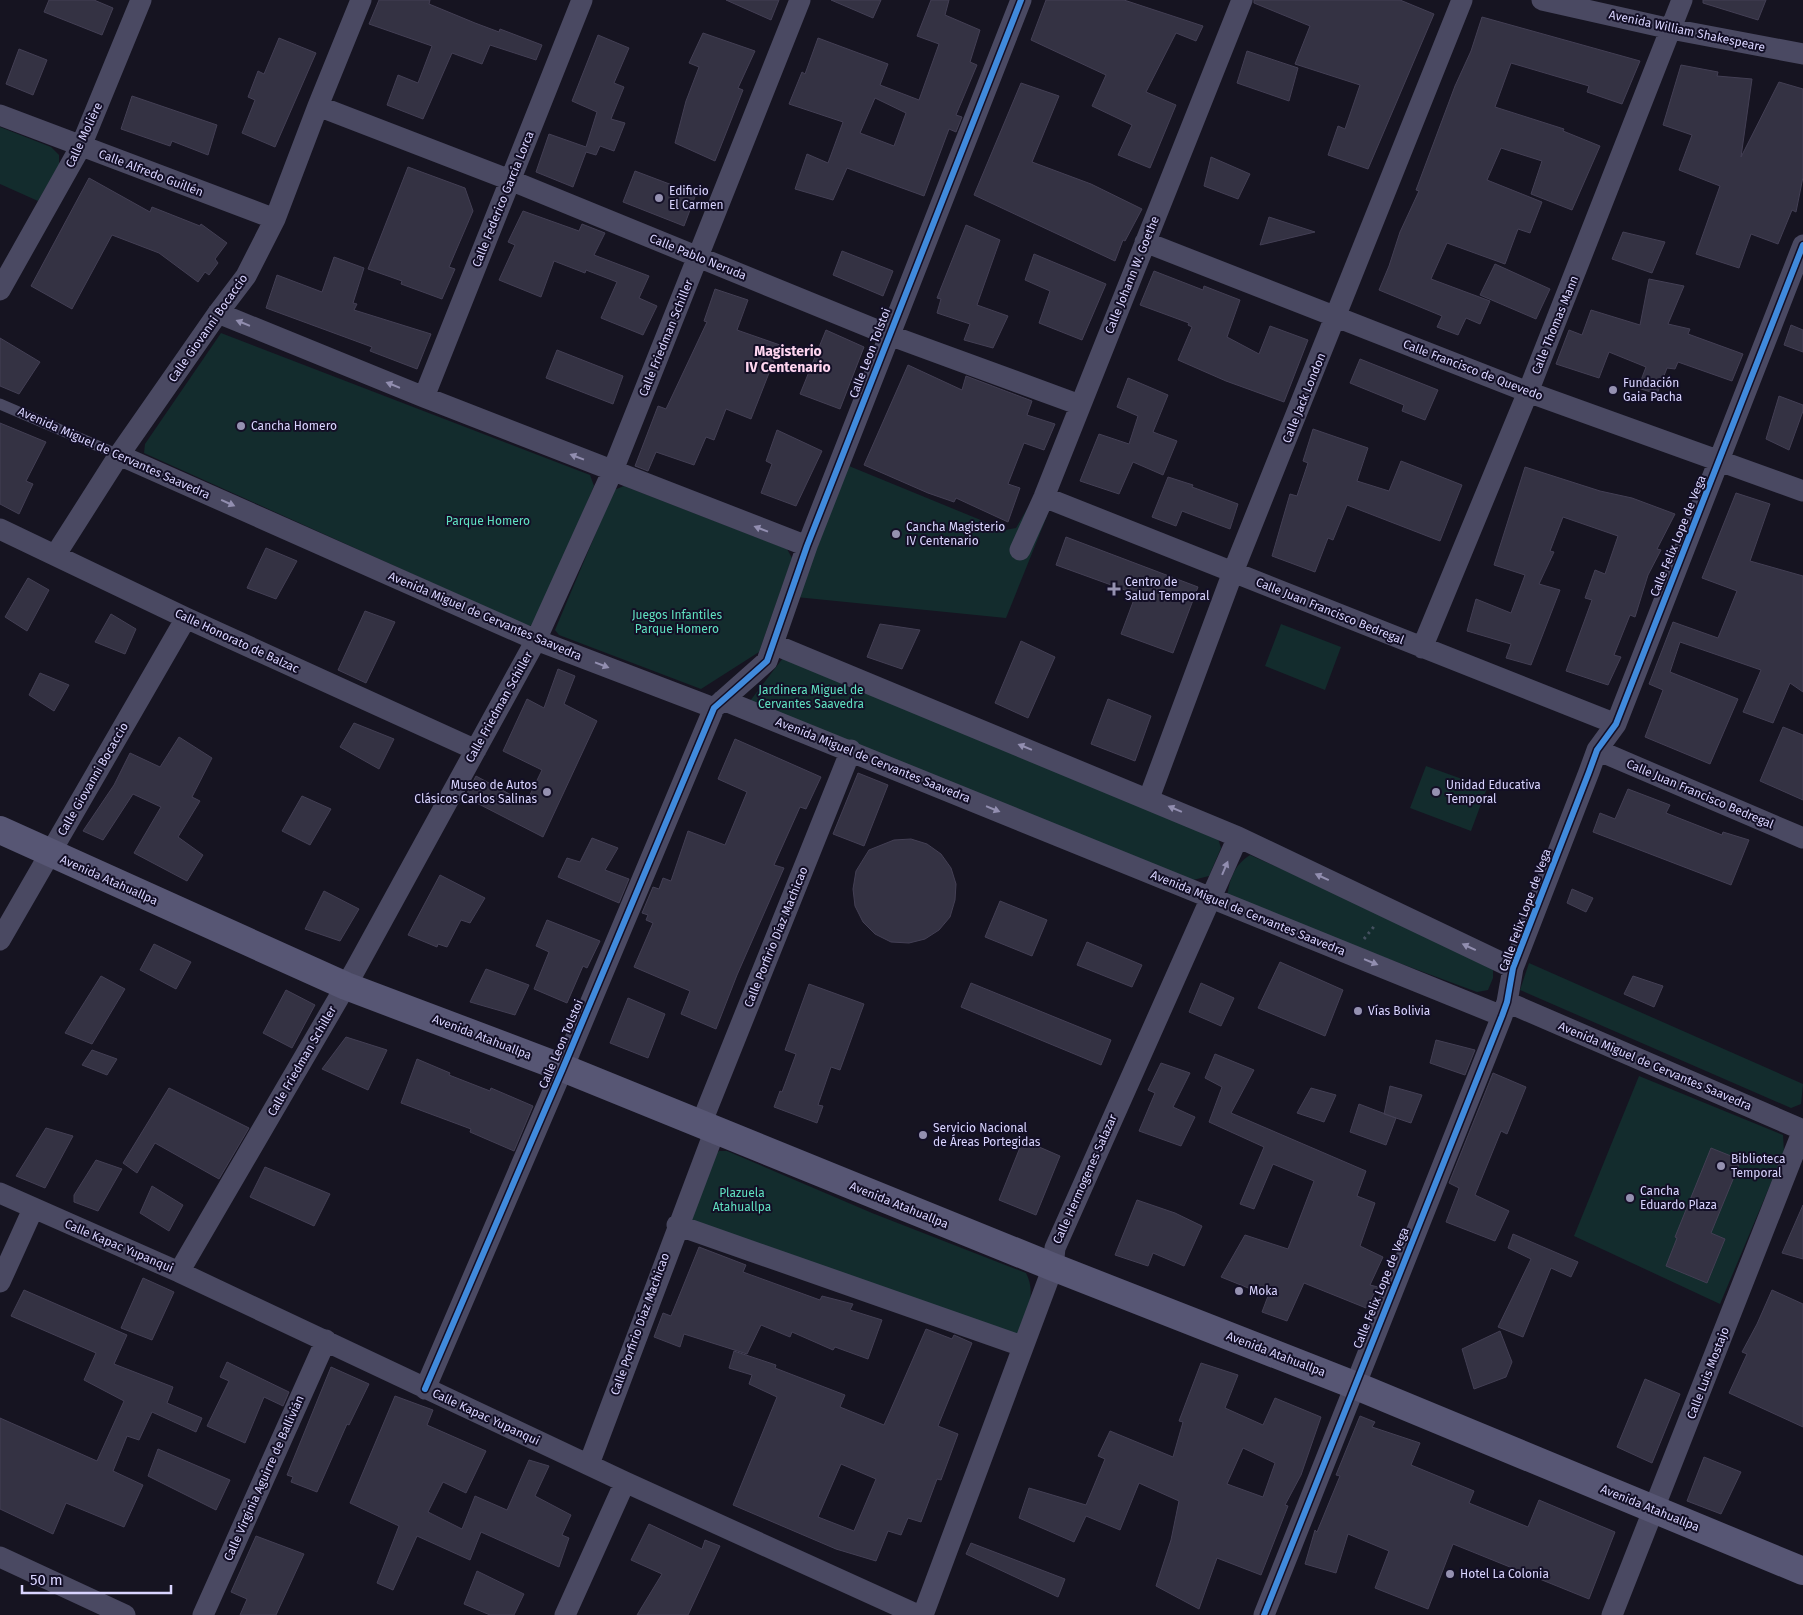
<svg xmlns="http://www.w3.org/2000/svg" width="1803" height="1615" font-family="'Fira Sans',sans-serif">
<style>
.green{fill:#132c2d}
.building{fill:#343243;stroke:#433f54;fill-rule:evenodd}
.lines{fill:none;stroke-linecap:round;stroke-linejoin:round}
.path{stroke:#44505f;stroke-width:3;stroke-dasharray:2.5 4;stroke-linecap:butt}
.service{stroke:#4a4962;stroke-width:11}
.minor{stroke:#4a4962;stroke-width:21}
.secondary{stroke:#575674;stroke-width:28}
.cycleway-casing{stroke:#130f26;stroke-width:9}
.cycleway{stroke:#408adc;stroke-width:6}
.oneway{fill:#928eb0}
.poi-dot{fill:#9591b1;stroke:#130f26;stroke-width:2}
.labels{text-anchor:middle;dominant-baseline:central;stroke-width:4;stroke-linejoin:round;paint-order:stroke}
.street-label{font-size:12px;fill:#d9d4ff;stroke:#130f26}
.poi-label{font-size:12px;fill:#d9d4ff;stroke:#130f26;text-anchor:start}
.park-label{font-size:12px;fill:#5fe0c0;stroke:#130f26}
.neighbourhood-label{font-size:14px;font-weight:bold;fill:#ffd6f0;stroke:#130f26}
</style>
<rect width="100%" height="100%" fill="#161421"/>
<path class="green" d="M0 127 51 147 59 155V165L38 201 0 184Z
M221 333 590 475 594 486 535 625 528 626 144 453 145 444Z
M849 466 1005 530 1016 528 1027 509 1047 516 1006 618 796 597Z
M624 486 787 549 792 558 759 652 701 689 559 635 555 630 614 490Z
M1281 624 1341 647 1325 690 1265 666Z
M783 658 1217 835 1221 848 1209 876 1193 880 750 701Z
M1426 766 1487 788 1471 831 1410 808Z
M1250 855 1448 942 1493 970V978L1488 990 1477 992 1227 899C1229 880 1234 865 1250 855Z
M1529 963 1803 1084 1801 1104 1791 1108 1520 990Z
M1639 1076 1783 1135 1784 1152 1720 1304 1574 1236Z
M719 1151H727L872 1213 1026 1273C1038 1296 1024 1317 1017 1340L688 1223 715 1155Z"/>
<path class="building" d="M49 0H94L113 8 102 35 44 12Z
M379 0H430L429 4 475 23 499 32 500 29 542 45 536 60 490 45 482 64 452 53 423 119 387 105 398 75 418 83 432 46 369 24Z
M726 0H779L771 20Z
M831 0H881L873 18Z
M931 0H949L945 15 980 30 970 62 977 65 956 115 962 117 956 132 949 129 924 196 847 168 833 200 795 189 807 154 828 163 843 122 789 104 802 72 805 74 818 38 888 64 880 85 919 100 939 44 917 36ZM875 98 906 113 894 146 860 133Z
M1046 0H1124L1203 26 1196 41 1176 33 1146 92 1176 105 1150 168 1118 155 1132 125 1092 106 1106 75 1031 40Z
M1254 0H1400L1434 14 1368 169 1328 155 1338 126 1345 129 1360 85 1295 64 1310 26 1254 3Z
M1703 0H1766L1758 20 1703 3Z
M1482 17 1640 61 1622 104 1587 92 1589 86 1511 63 1495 107 1564 129 1563 131 1600 146 1572 210 1531 194 1542 161 1501 148 1487 180 1542 202 1530 233 1518 229 1505 264 1447 243 1431 279 1490 301 1480 324 1466 318 1458 335 1437 327 1442 316 1379 290 1389 266 1400 232 1419 191 1416 190 1455 86 1471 51Z
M703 33 755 51 738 88 743 90 715 161 675 143 686 101 699 67 689 63Z
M598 35 629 48 614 83 624 87 611 119 625 123 614 151 600 146 596 155 586 152 573 187 536 172 549 134 586 147 597 112 572 101Z
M279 38 316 53 275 147 242 133 255 100 248 97 258 71 264 74Z
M19 49 47 60 33 95 6 84Z
M1247 51 1298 68 1289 101 1237 83Z
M1681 65 1718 72 1717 76 1752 79 1741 157 1779 82 1803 89V177L1796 212 1792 210 1778 244 1751 234 1739 268 1696 254 1720 186 1679 170 1692 135 1663 125Z
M1021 83 1059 96 1032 162 1091 184 1142 209 1125 241 1123 240 1115 261 974 195Z
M132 96 217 125 208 155 172 141 170 146 121 129Z
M1211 157 1250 174 1238 199 1204 186Z
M408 167 465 188 473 211 449 267 455 269 442 299 401 284 402 281 368 269Z
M635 171 696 194 684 226 623 202Z
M89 178 150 212 152 207 200 226 201 224 227 243 215 259 218 263 209 275 205 272 198 282 159 253 112 235 72 309 31 286Z
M523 211 579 231 582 224 605 233 594 255 649 276 639 298 657 306 643 335 601 318 617 282 586 270 585 273 554 261 541 297 499 280 515 245 508 242Z
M1269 217 1315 232 1260 245Z
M966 225 1000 240 977 305 1008 316 993 348 964 340 970 324 937 313 941 299 937 298Z
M1623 232 1665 242 1652 273 1612 259Z
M842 251 893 271 883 296 833 275Z
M1034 254 1106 284 1082 340 1039 323 1050 291 1025 280Z
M334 257 364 268 353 303 357 304 354 310 431 334 417 369 370 351 372 347 266 308 277 275 322 292Z
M1495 264 1550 289 1536 319 1480 295Z
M1154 271 1203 290 1204 286 1240 300 1227 337 1259 354 1270 326 1308 340 1284 402 1226 381 1178 360 1192 327 1188 325 1189 323 1140 305Z
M1649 279 1684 286 1668 324 1690 329 1688 334 1743 354 1732 381 1678 362 1675 369 1667 368 1657 394 1638 388 1646 367 1609 352 1599 378 1556 364 1569 330 1582 335 1591 310 1640 325Z
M715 289 748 300 737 330 780 345 751 419 726 409 714 440 706 437 694 465 656 452 648 471 635 466 658 406 666 409 707 322 704 321Z
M1791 325 1803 330V352L1784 345Z
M826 330 864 347 840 409 800 394Z
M0 338 40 362 19 394 0 386Z
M557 350 623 376 613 404 546 378Z
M1360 359 1438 390 1425 420 1402 411 1404 405 1350 383Z
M908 365 962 390 966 376 1032 401 1027 415 1055 424 1044 450 1024 443 1008 484 1020 488 1008 522 956 498 954 502 928 493 864 465Z
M1128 378 1168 395 1153 432 1177 441 1163 475 1133 462 1119 494 1080 481 1099 434 1129 444 1138 416 1117 407Z
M1779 396 1803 405V411L1789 450 1766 439Z
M0 423 46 442 26 481 33 484 19 514 0 504Z
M1313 429 1368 448 1357 481 1389 491 1401 461 1462 485 1440 541 1347 505 1333 540 1328 538 1315 572 1272 556 1290 494 1297 496 1308 463 1303 461Z
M777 430 822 451 796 506 761 493 772 464 766 461Z
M1525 467 1600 491 1632 498 1675 514 1657 549 1661 550 1648 575 1635 617 1630 615 1614 655 1621 657 1608 685 1566 671 1592 600 1585 598 1595 570 1605 574 1618 536 1563 517 1550 551 1554 552 1539 584 1560 590 1531 665 1506 658 1511 644 1467 631 1476 599 1511 613 1525 575 1494 565Z
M1168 477 1193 485 1192 487 1238 504 1230 529 1182 511 1176 526 1152 517Z
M1736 493 1770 504 1750 561 1803 576V692L1790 683 1773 723 1743 712 1761 670 1680 642 1670 672 1738 699 1710 764 1645 737 1663 690 1649 684 1673 622 1718 638 1737 591 1702 578Z
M1066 537 1198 587 1173 653 1121 634 1136 594 1056 565Z
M266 548 297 561 276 599 247 588Z
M28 578 49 590 27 631 5 617Z
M365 611 395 622 366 683 338 670Z
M111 614 136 629 125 654 95 642Z
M880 624 920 630 902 669 867 657Z
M1021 641 1055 657 1028 718 995 703Z
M558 669 575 676 564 704 597 721 543 837 465 797 476 776 526 803 542 770 503 751 527 699 544 708Z
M40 673 69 685 54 711 29 695Z
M1108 699 1151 716 1135 761 1091 744Z
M354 723 394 739 379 769 340 747Z
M1783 727 1803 735V800L1760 781Z
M179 737 212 758 192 797 200 801 178 837 203 855 187 881 134 853 161 807 133 794 103 840 83 831 114 785 130 753 160 767Z
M735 739 821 777 806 809 800 807 774 865 784 868 737 975 716 1029 681 1014 690 991 634 967 653 923 646 920 648 915 642 913 653 887 659 889 663 878 671 881 688 831 725 845 747 792 718 779Z
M858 773 888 785 864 846 833 834Z
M1628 789 1670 805 1666 813 1722 835 1723 832 1749 840 1731 885 1593 832 1600 813 1615 819Z
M302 796 331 809 310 845 282 831Z
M592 838 618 848 605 870 629 879 619 903 558 877 567 858 580 862Z
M911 839 927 844 941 854 951 868 956 884 955 900 950 917 939 930 925 939 909 943 891 942 875 934 863 922 855 906 853 889 856 871 869 850 894 840Z
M440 875 485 898 470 923 461 920 447 947 438 944 437 947 408 935Z
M1572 889 1593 898 1586 912 1567 903Z
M324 891 359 909 340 941 305 929Z
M1000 901 1047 920 1032 956 985 937Z
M547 920 600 941 587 968 583 966 567 1003 534 989 549 952 536 946Z
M1087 942 1142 965 1132 987 1077 965Z
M154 944 191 962 176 989 140 970Z
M1280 962 1343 990 1325 1036 1258 1008Z
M486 969 529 985 515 1015 470 1002Z
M101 976 125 989 92 1044 65 1033Z
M1633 976 1663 986 1654 1007 1624 994Z
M971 983 1111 1040 1101 1065 961 1007Z
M1201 983 1234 998 1221 1026 1189 1012Z
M809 984 864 1004 840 1070 831 1067 818 1105 823 1106 817 1123 774 1107 780 1091 782 1092 796 1054 785 1050Z
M286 990 315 1005 292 1048 263 1033Z
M628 998 665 1014 648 1058 610 1043Z
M346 1037 387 1050 368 1090 322 1069Z
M1436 1040 1475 1050 1465 1075 1430 1063Z
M92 1050 117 1059 107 1075 82 1065Z
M1215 1054 1254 1070 1231 1113 1366 1171 1357 1196 1375 1203 1360 1246 1383 1257 1370 1285 1378 1287 1366 1308 1304 1283 1287 1321 1262 1312 1268 1296 1221 1277 1245 1235 1288 1249 1314 1181 1273 1164 1254 1209 1240 1204 1264 1147 1209 1122 1222 1087 1205 1078Z
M417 1059 450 1073 449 1075 490 1091 491 1088 533 1106 514 1151 470 1132 471 1129 401 1103Z
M1161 1063 1190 1073 1173 1107 1195 1117 1181 1146 1139 1131 1155 1093 1148 1090Z
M1493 1073 1526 1087 1507 1134 1501 1131 1475 1195 1509 1211 1495 1241 1446 1222 1459 1188 1449 1183Z
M1390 1086 1422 1095 1411 1123 1384 1114Z
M169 1088 249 1128 219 1179 155 1143 137 1173 123 1163Z
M1311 1088 1336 1095 1324 1122 1297 1113Z
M1359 1104 1396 1118 1386 1145 1350 1132Z
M46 1128 73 1136 45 1188 16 1176Z
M1023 1140 1060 1156 1036 1215 999 1200Z
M1711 1148 1741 1160 1711 1233 1725 1239 1707 1283 1666 1266 1677 1238 1675 1237Z
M96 1160 122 1169 98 1211 74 1202V1195Z
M265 1167 330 1194 314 1226 250 1197Z
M152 1186 183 1205 169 1231 140 1213Z
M1137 1200 1175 1213 1202 1226 1184 1266 1153 1253 1148 1266 1115 1255Z
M1803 1205V1259L1782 1253Z
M1513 1234 1578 1262 1571 1277 1551 1268 1523 1337 1498 1327 1531 1259 1508 1248Z
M699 1247 746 1265 743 1272 820 1300 822 1296 853 1304 850 1310 882 1320 868 1359 835 1347 833 1350 792 1332 790 1337 761 1325 747 1354 684 1334 680 1347 654 1337 663 1313 671 1316Z
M143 1278 174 1292 152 1340 121 1328Z
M24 1290 127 1335 114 1364 173 1387 167 1403 202 1418 196 1432 152 1412 139 1440 127 1436 113 1471 143 1485 124 1527 66 1503 53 1534 0 1509V1418L97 1461 124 1401 84 1380 96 1353 11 1316Z
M1772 1290 1803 1304V1427L1729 1393 1747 1354 1742 1352 1757 1324Z
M926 1329 952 1339 954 1335 972 1343 938 1426 958 1434 941 1480 937 1479 921 1522 908 1518 901 1535 888 1531 876 1561 836 1549 733 1505 777 1397 749 1384 752 1375 729 1368 734 1351 776 1365 775 1368 845 1395 840 1407 884 1425ZM841 1464 876 1479 854 1531 818 1517Z
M1500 1331 1512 1362 1506 1377 1474 1389 1462 1349Z
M227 1362 289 1392 283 1406 264 1397 245 1443 207 1426 229 1381 220 1377Z
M1201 1363 1238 1375 1225 1408 1263 1425 1275 1398 1321 1417 1301 1475 1285 1505 1288 1506 1261 1575 1217 1558 1199 1609 1156 1586 1171 1540 1179 1501 1139 1483 1120 1530 1086 1516 1074 1542 1019 1518 1029 1488 1086 1505 1105 1459 1098 1456 1110 1431 1173 1457 1183 1422 1179 1421ZM1243 1448 1275 1463 1263 1497 1227 1484Z
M331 1367 369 1384 349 1425 347 1424 317 1492 291 1482 293 1477 287 1475Z
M1645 1379 1680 1394 1652 1463 1617 1447Z
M395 1396 433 1410 427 1425 486 1451 466 1493 443 1482 428 1512 462 1529 475 1496 507 1510 529 1460 549 1466 535 1496 571 1515 562 1535 569 1538 559 1567 481 1532 470 1560 417 1536 393 1590 377 1583 399 1526 350 1503Z
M1360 1416 1375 1422 1372 1427 1420 1443 1411 1465 1474 1491 1469 1503 1528 1527 1539 1500 1615 1532 1589 1599 1453 1544 1428 1609 1375 1588 1389 1551 1348 1534 1336 1573 1305 1564 1315 1530 1317 1532 1340 1476 1336 1475Z
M158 1449 230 1480 216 1510 148 1476Z
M1704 1457 1741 1472 1721 1514 1687 1501Z
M649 1524 702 1549 705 1540 720 1546 688 1615H637L662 1574 631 1560Z
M256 1536 304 1554 276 1615H240L247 1599 231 1592Z
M971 1543 1065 1579 1058 1597 966 1554Z
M477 1571 524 1594 514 1615H490L464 1604Z"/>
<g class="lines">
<path class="path" d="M1364 939 1376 924"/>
<path class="service" d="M0 404 119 455"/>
<path class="minor" d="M1542 0 1671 29 1803 54
M318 106 510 180 889 335 1080 405
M0 115 275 219
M1145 242 1528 392 1803 491
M0 290 81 146 141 0
M218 313 424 397 807 546
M424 397 582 0
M119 455 536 640 714 708
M1044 497 1616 724
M0 529 186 618 476 750
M1020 550 1044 497 1242 0
M56 554 119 455 218 313 246 276 275 219 318 106 361 0
M773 644 1238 837 1513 968
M1422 648 1528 392 1682 0
M723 700 1502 1016
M1597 750 1803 838
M1149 798 1233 572 1462 0
M0 940 186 618
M1507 1002 1803 1130 1612 1615
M701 1124 851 750
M0 1193 179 1272 625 1482 918 1615
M677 1225 1022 1346
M179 1272 355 970 536 640 613 470 800 0
M0 1282 33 1209
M425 1389 563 1068 714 708 767 661 807 546 1021 0
M589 1464 715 1130
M0 1557 125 1615
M203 1615 326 1340
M565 1615 625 1482
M923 1615 1053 1267 1055 1248 1238 837
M1264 1615 1502 1016 1507 1002 1513 968 1589 772 1597 750 1616 724 1803 245"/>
<path class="secondary" d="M0 830 346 986 563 1068 1053 1267 1354 1385 1803 1571"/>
<g class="cycleway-casing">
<path id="cycleway" d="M425 1389 563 1068 714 708 767 661 807 546 1021 0
M1264 1615 1502 1016 1507 1002 1513 968 1589 772 1597 750 1616 724 1803 245"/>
</g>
<use href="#cycleway" class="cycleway"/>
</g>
<defs><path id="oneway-solid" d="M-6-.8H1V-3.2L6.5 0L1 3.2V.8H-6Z" transform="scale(1.25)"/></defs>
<g class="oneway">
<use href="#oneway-solid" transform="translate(243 323) rotate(-158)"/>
<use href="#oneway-solid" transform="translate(393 385) rotate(-158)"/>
<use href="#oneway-solid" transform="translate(577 457) rotate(-159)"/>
<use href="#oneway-solid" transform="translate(228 503) rotate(24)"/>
<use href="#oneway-solid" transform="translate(761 529) rotate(-159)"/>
<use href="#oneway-solid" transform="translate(602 665) rotate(21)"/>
<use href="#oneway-solid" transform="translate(1025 747) rotate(-158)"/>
<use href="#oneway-solid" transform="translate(993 809) rotate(22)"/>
<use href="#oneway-solid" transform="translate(1175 809) rotate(-157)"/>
<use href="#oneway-solid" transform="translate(1225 868) rotate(-67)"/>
<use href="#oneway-solid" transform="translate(1322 877) rotate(-155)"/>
<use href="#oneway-solid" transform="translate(1469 947) rotate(-155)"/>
<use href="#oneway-solid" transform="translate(1371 962) rotate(22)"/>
</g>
<g class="poi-dot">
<circle cx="659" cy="198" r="5"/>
<circle cx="1613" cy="390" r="5"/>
<circle cx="241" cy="426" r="5"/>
<circle cx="896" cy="534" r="5"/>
<path d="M1111.5 581.5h5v5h5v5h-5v5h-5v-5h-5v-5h5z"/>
<circle cx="547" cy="792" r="5"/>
<circle cx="1436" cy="792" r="5"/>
<circle cx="1358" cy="1011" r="5"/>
<circle cx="923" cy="1135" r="5"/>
<circle cx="1721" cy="1166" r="5"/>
<circle cx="1630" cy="1198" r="5"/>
<circle cx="1239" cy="1291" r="5"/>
<circle cx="1450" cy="1574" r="5"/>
</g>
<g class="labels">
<g class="street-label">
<text transform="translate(1687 31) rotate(12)">Avenida William Shakespeare</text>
<text transform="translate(84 135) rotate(-65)">Calle Molière</text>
<text transform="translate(151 173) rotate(21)">Calle Alfredo Guillén</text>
<text transform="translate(503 199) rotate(-68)">Calle Federico García Lorca</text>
<text transform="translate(698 257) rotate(22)">Calle Pablo Neruda</text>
<text transform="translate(1132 275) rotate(-68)">Calle Johann W. Goethe</text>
<text transform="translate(1555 325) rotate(-68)">Calle Thomas Mann</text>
<text transform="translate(208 328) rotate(-55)">Calle Giovanni Bocaccio</text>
<text transform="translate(666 338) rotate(-68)">Calle Friedman Schiller</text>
<text transform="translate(870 353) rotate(-69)">Calle Leon Tolstoi</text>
<text transform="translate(1473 370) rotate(21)">Calle Francisco de Quevedo</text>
<text transform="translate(1304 398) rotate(-68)">Calle Jack London</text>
<text transform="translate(114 453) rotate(24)">Avenida Miguel de Cervantes Saavedra</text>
<text transform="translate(1678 536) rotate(-68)">Calle Felix Lope de Vega</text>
<text transform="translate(1330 611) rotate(22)">Calle Juan Francisco Bedregal</text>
<text transform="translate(485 616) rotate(23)">Avenida Miguel de Cervantes Saavedra</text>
<text transform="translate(237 641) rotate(25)">Calle Honorato de Balzac</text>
<text transform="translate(499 707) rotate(-61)">Calle Friedman Schiller</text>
<text transform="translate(873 760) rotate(22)">Avenida Miguel de Cervantes Saavedra</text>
<text transform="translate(93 779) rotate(-60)">Calle Giovanni Bocaccio</text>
<text transform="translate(1700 794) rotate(23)">Calle Juan Francisco Bedregal</text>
<text transform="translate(109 880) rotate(24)">Avenida Atahuallpa</text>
<text transform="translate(1525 910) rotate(-70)">Calle Felix Lope de Vega</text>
<text transform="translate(1248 913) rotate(22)">Avenida Miguel de Cervantes Saavedra</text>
<text transform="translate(776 937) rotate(-68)">Calle Porfirio Díaz Machicao</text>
<text transform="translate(482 1037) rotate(21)">Avenida Atahuallpa</text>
<text transform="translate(561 1044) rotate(-67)">Calle Leon Tolstoi</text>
<text transform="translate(302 1061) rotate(-60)">Calle Friedman Schiller</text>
<text transform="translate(1655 1066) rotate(23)">Avenida Miguel de Cervantes Saavedra</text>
<text transform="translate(1085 1179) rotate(-66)">Calle Hermogenes Salazar</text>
<text transform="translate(899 1205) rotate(22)">Avenida Atahuallpa</text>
<text transform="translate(119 1246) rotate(23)">Calle Kapac Yupanqui</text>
<text transform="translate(1381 1288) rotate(-68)">Calle Felix Lope de Vega</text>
<text transform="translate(640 1324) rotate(-70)">Calle Porfirio Díaz Machicao</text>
<text transform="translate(1276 1354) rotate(21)">Avenida Atahuallpa</text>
<text transform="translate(1708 1373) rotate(-69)">Calle Luis Mostajo</text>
<text transform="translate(486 1417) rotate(25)">Calle Kapac Yupanqui</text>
<text transform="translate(264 1478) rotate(-66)">Calle Virginia Aguirre de Ballivián</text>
<text transform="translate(1650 1508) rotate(22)">Avenida Atahuallpa</text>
</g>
<g class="poi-label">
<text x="669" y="191">Edificio<tspan x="669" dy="14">El Carmen</tspan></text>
<text x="1623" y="383">Fundación<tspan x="1623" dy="14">Gaia Pacha</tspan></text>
<text x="251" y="426">Cancha Homero</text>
<text x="906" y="527">Cancha Magisterio<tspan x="906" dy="14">IV Centenario</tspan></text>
<text x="1125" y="582">Centro de<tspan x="1125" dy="14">Salud Temporal</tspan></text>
<text x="537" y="785" text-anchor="end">Museo de Autos<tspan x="537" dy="14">Clásicos Carlos Salinas</tspan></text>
<text x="1446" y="785">Unidad Educativa<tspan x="1446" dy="14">Temporal</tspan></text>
<text x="1368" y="1011">Vías Bolivia</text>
<text x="933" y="1128">Servicio Nacional<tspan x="933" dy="14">de Áreas Portegidas</tspan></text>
<text x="1731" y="1159">Biblioteca<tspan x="1731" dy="14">Temporal</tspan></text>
<text x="1640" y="1191">Cancha<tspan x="1640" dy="14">Eduardo Plaza</tspan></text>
<text x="1249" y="1291">Moka</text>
<text x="1460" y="1574">Hotel La Colonia</text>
</g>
<g class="park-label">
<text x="488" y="521">Parque Homero</text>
<text x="677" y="615">Juegos Infantiles<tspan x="677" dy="14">Parque Homero</tspan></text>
<text x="811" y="690">Jardinera Miguel de<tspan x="811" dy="14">Cervantes Saavedra</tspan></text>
<text x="742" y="1193">Plazuela<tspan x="742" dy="14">Atahuallpa</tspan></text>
</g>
<g class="neighbourhood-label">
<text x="788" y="351">Magisterio<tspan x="788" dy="16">IV Centenario</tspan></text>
</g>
</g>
<path d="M22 1585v8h149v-8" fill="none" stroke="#d9d4ff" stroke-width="2.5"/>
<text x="30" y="1585" font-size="15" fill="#d9d4ff" stroke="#130f26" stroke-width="4" paint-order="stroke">50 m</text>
</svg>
